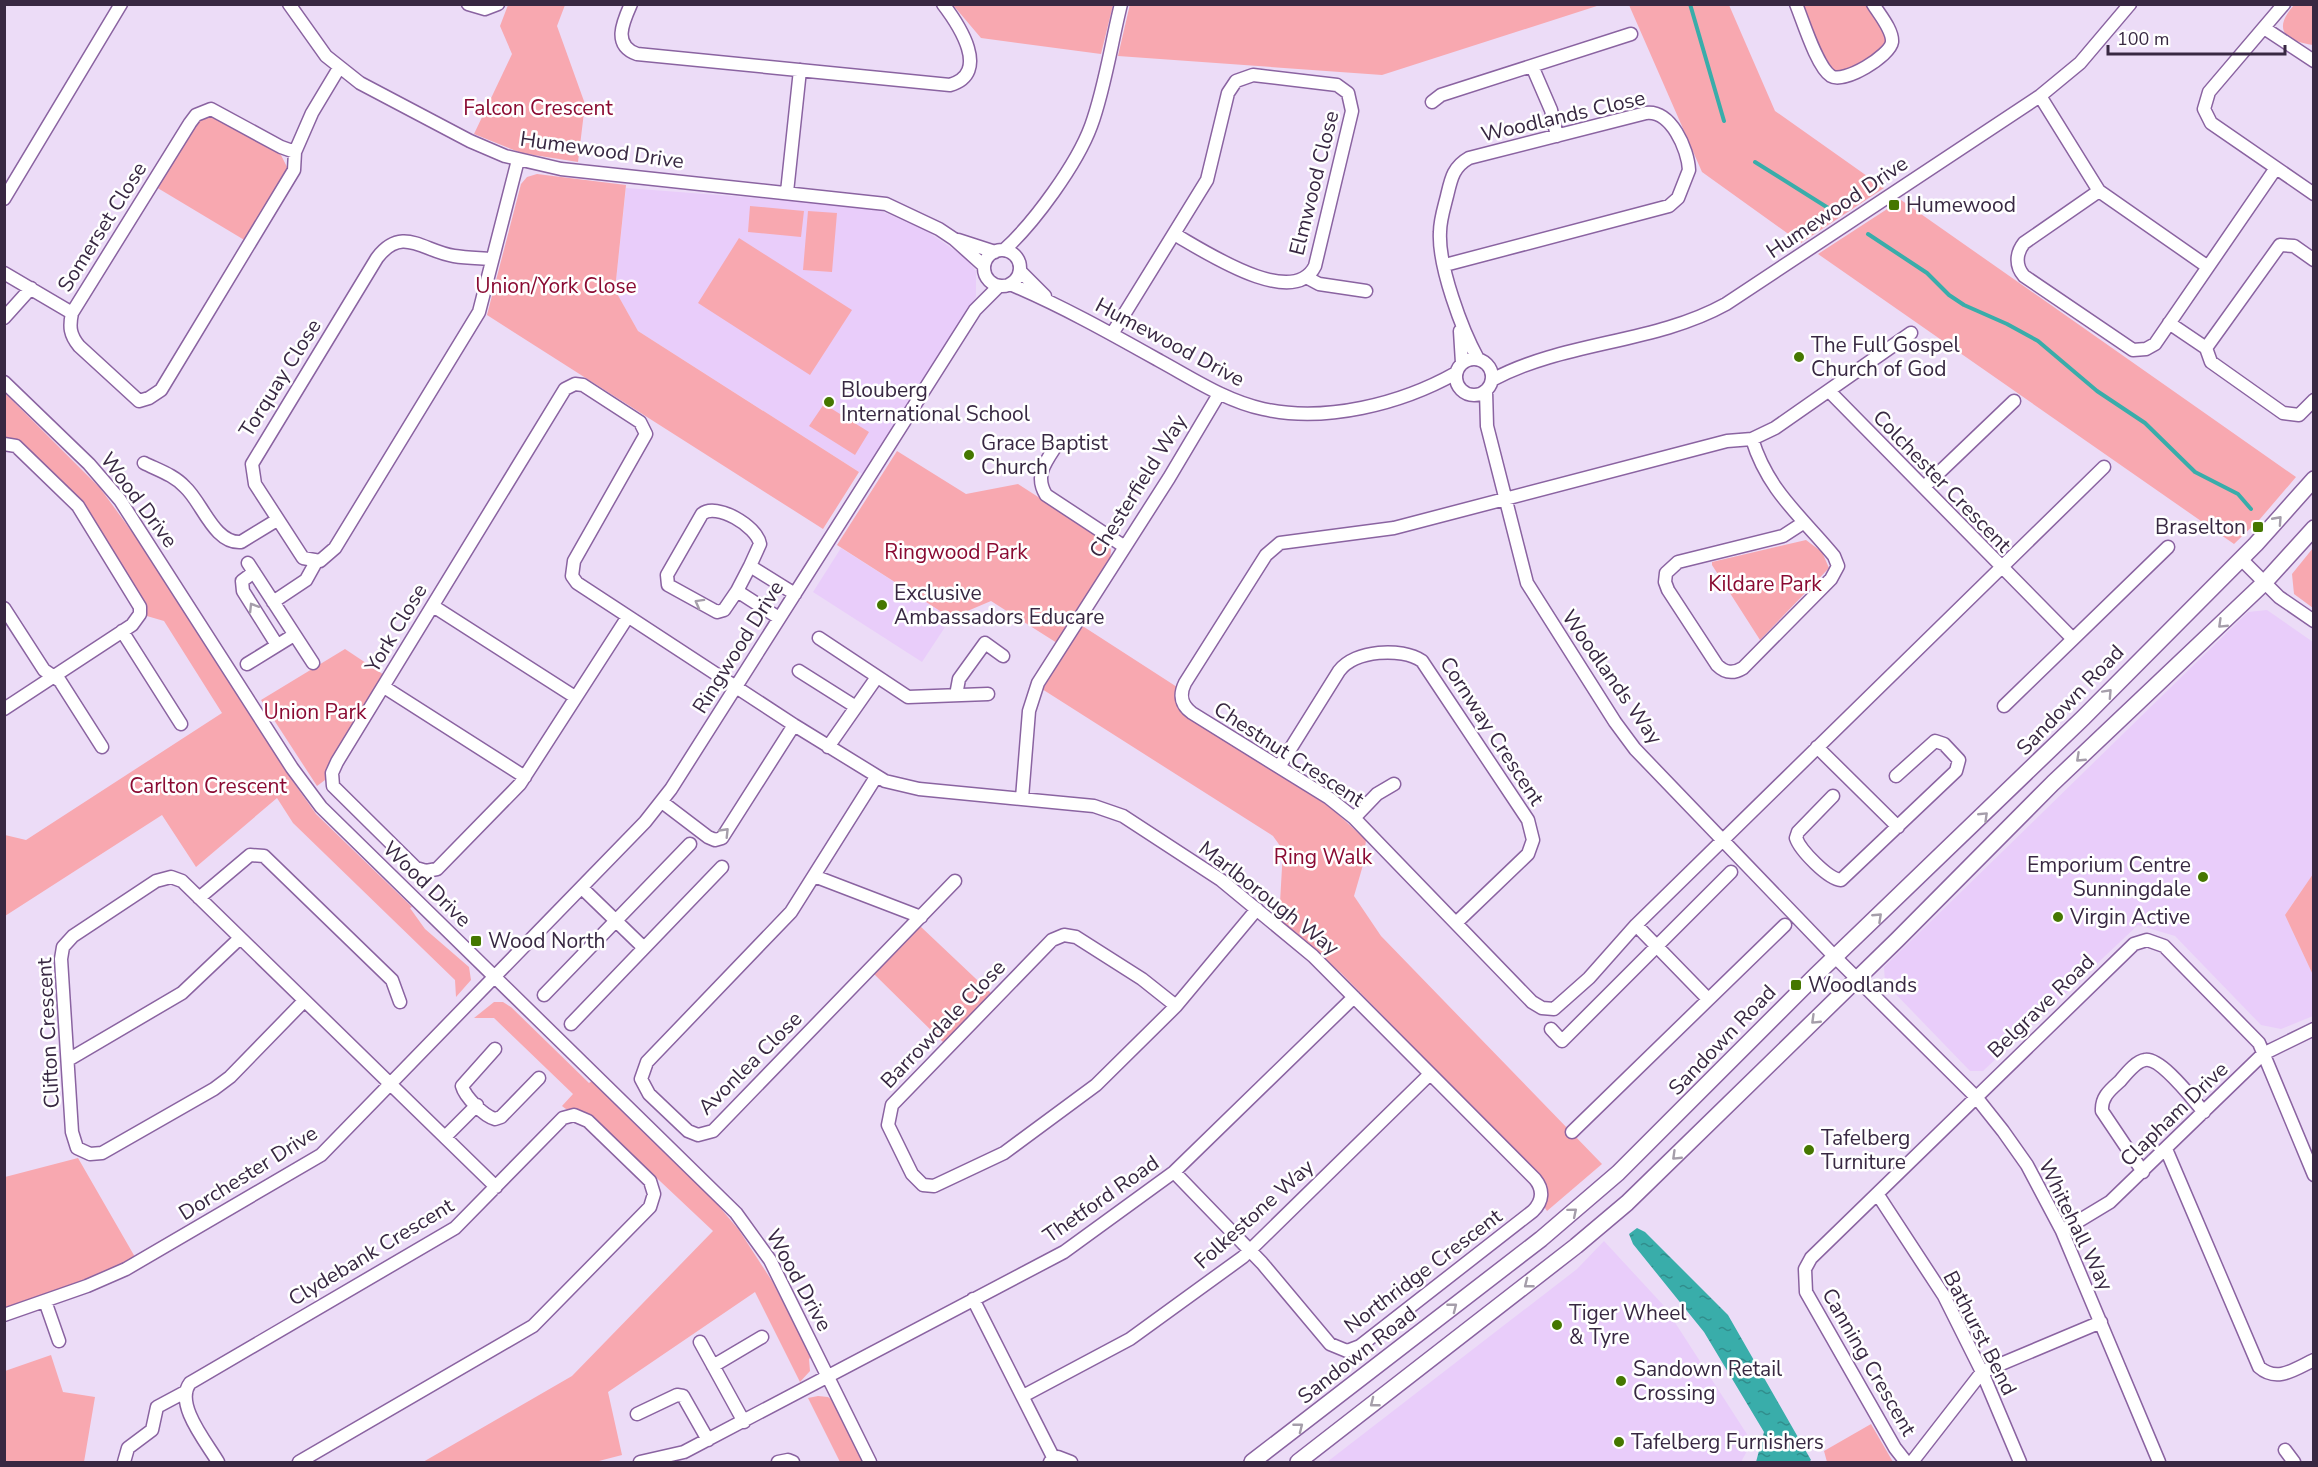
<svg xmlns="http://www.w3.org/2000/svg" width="2318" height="1467" font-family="'Nunito Sans',sans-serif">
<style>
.built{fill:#e9cdfa}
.green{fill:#f8a8b0}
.water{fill:url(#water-ripples)}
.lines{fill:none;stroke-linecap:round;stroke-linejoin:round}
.stream{stroke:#39adaa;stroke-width:4}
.minor-casing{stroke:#8a63a1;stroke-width:15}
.major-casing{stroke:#8a63a1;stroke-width:18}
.minor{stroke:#fff;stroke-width:12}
.major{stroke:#fff;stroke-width:15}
.oneway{stroke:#a59eaa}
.poi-dot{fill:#457700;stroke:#fff;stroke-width:2}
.labels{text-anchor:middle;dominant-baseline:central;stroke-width:5;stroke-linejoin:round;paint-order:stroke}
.park-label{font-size:21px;fill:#8a0a32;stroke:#fff}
.street-label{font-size:21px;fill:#382842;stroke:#fff}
.poi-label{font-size:21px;fill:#382842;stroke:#fff;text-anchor:start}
</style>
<defs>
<pattern id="water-ripples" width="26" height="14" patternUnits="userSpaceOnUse" patternTransform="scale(1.5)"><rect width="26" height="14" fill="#39adaa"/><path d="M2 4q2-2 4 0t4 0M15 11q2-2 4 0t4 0" fill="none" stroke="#318d8c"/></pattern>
</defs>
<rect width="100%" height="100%" fill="#ecdcf7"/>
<path class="built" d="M626 188 821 203 881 211 925 230 966 258 976 271V297L864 475 638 331 615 290Z
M841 548 951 618 922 662 813 592Z
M2267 610 2313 642V874L2285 915 2313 975V1016L2281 1029 2261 1025 2175 936 2138 925 1983 1071H1970L1885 983 1884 967 2248 612Z
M1604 1241 1665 1307 1752 1442 1741 1462H1327L1577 1269Z"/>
<path class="green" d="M1130 4H1600V5L1382 75 1118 56Z
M508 5H565L557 26 585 104 578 162 521 153 474 134 512 54 500 26Z
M953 5H1113L1101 54 981 38Z
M1629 5H1729L1775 111 1884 188 1801 243 1702 172Z
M1800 5H1869L1886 29 1885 47 1849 73 1837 74 1827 65Z
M2294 5H2313V45C2285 41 2272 30 2294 5Z
M209 115 217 116 281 155 288 169 246 241 156 187 197 120Z
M537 174 626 185 615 290 638 331 859 472 823 529 487 315 521 184 527 177Z
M1901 200 2296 477 2260 519 2234 544 1818 254Z
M750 206 804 211 801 237 748 232Z
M808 211 837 213 832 272 803 270Z
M739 238 852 310 810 375 698 303Z
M4 392 100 488 135 536 287 773 316 814 412 907 410 908 425 929 469 967 471 980 456 997 455 980 293 823 277 798 196 867 162 815 5 916V835L26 840 222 713 164 621 140 614 89 518 5 443Z
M824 404 869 432 855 455 809 426Z
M897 451 966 494 1018 484 1108 542 1111 550 1110 559 1057 643 991 601 951 618 837 545Z
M1806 540 1822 552 1829 568 1760 640 1712 565V562Z
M2313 548V608L2294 594 2292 574Z
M1081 625 1177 687 1176 698 1185 715 1330 807 1366 840 1363 865 1354 896 1381 936 1602 1164 1547 1211 1545 1208 1548 1193 1542 1179 1341 973 1279 920 1283 850 1273 836 1042 689Z
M345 649 384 675 326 769 325 780 317 786 261 700Z
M2313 874V975L2285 915Z
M920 926 992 994 944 1043 874 974Z
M494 1002H503L511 1007 589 1083 592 1081 717 1204 739 1230 772 1281 811 1357 809 1359 810 1371 800 1382 755 1292 608 1392 622 1455 595 1462H423L572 1376 713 1231 592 1117C582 1110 570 1114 562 1106L573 1094 494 1018H474Z
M78 1158 135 1257 87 1280 5 1308V1177Z
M51 1355 63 1392 95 1397 84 1462H5V1371Z
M818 1396 828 1397 832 1400 863 1462H840L808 1398Z
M1871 1424 1893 1462H1827L1824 1451Z"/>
<path class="water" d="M1637 1228 1645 1232 1728 1315 1811 1460 1809 1462H1756L1764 1432 1704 1332 1633 1244 1629 1234Z"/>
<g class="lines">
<path class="stream" d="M1690 4 1724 121
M1755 162 1833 211
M1868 234 1927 273 1949 295 1964 305 2007 324 2038 341 2097 391 2145 423 2195 472 2238 494 2251 509"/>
<g class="minor-casing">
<path id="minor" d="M289 4 326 56 360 83 470 141 505 156 561 169 886 204 939 229 954 239 984 266
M468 4 485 9 498 4
M631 4C623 22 612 45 637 54L950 85C991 73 959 25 943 4
M1796 4C1803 21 1817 67 1831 76 1844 84 1890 56 1892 42 1893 30 1879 14 1873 4
M2284 4 2209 92 2204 109 2211 123 2314 194
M2264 28 2314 61
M1532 66 1551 110 1557 136
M2040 96 2099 191 2024 243C2016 253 2015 266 2024 276L2133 350 2146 349 2155 344 2276 168
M1432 102 1441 95 1631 34
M295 152 281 147 211 109 196 115 190 123 72 313C69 327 70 335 79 346L139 401 149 398 161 390 294 170 295 152 312 113 339 68
M2099 191 2208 267
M787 192 800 70
M4 199 121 4
M958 240 995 252
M1004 250C1034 223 1077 164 1091 126 1105 88 1111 44 1121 4
M984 268a18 18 0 1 1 36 0a18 18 0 1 1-36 0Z
M492 259C480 258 467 258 454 256 423 251 402 225 377 258L252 464 255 484 303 558 320 561 335 548 479 312 518 160
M1445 265 1669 206 1678 198 1689 170C1688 149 1671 110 1646 113L1469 158C1453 167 1451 179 1447 196 1444 208 1440 220 1440 232 1438 266 1462 330 1478 359
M1020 271 1045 296
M4 273 72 313
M1306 277 1319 284 1366 291
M1010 284C1062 306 1110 333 1160 361 1193 379 1226 401 1263 409 1325 423 1401 404 1456 373
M4 318 31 288
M2169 323 2206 348 2211 362 2283 413 2299 415 2314 400
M1460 331 1462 363
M1911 333 1775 428 1752 439 1727 441 1394 528 1280 543 1266 555 1185 683C1179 695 1181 705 1192 713L1329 798 1354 818 1532 1002 1542 1008 1554 1009 1589 978 1636 925 2104 467
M1112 334 1207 180 1228 93 1236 81 1253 75 1337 85 1348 93 1352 111 1315 266C1293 311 1201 249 1174 234
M2206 348 2280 245 2294 246 2314 260
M1456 377a18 18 0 1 1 36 0a18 18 0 1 1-36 0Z
M1492 380C1564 341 1654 344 1726 304L2040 96 2080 63 2130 4
M4 382 89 464 120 500 292 768 321 807 736 1213 770 1260 870 1462
M1486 391 1487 426 1527 583 1615 722 1635 749 1835 957 1976 1097 2003 1131 2027 1165 2062 1231 2159 1462
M1830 392 2073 639
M1752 439C1768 491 1801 516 1834 556L1838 566 1831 579 1743 668C1733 674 1725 673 1717 665L1668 590 1665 582 1666 573 1678 562 1783 536 1803 523
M4 444 16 446 78 506 140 607V614L132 625 4 709
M1054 449C1044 464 1035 477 1046 495L1125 547
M144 463C158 470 174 475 185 487 202 502 214 544 241 542L277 520
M1924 487 2014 401
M2241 559 2279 597 2314 621
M248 563 313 663
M254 572 242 581 243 591 277 645
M737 591 750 566
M273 602 306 580 316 562
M433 606 575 697
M4 608 44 670 60 681 102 747
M627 618 520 784 437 869 426 871 416 868 333 786 332 773 337 762 565 389 575 384 583 385 640 422 646 434 574 561 572 576 577 583 794 725 885 781 919 789 1094 806 1123 816 1221 880 1313 956 1535 1179C1544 1190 1543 1201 1533 1211L1360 1346 1347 1351 1330 1344 1262 1263 1174 1172
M779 618 737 591 724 610 717 612 668 585 667 575 702 514C716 502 757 526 760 544L750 566 795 594
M122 631 181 724
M819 638 908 697 988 694
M247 664 294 635
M799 671 856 707
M384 687 525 777
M956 695 959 679 985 643 1003 656
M2004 706 2168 547
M828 747 877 677
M1817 747 1898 827
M1279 767 1339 671C1355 650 1401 647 1422 661L1528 820 1533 840 1528 854 1456 923
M876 777 791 912 647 1062 641 1079 649 1094 688 1131 698 1135 713 1131 955 881
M1833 796 1798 832 1796 838C1800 850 1828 879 1841 880L1956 771 1959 760 1944 744 1935 741 1896 776
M1022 798 1029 711 1038 683 1169 478 1219 394
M662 802 708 837 715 840 722 838 794 725
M1354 818 1377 794 1394 784
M814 876 921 917
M582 888 644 948
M199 898 250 855 264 856 392 980 400 1002
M1636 925 1708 999
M544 995 690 844
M304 1001 230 1077 214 1089 102 1153 90 1154 77 1148 72 1132 61 959 63 947 73 936 156 881 171 877 182 881 496 1187
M1176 1006 1142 979 1076 937 1064 935 1052 940 892 1105 888 1125 912 1174 923 1185 934 1186 1004 1153 1096 1085 1176 1006 1257 909
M571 1024 722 867
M1551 1029 1562 1041 1731 872
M495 1049 462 1086C465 1097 484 1116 495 1119L501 1117 539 1078
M68 1060 182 993 240 938
M1572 1132 1785 925
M445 1137 477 1105
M2166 1149 2259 1367C2277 1383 2295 1369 2314 1360
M2143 1172 2102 1111C2101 1097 2110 1090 2120 1081 2126 1074 2136 1061 2145 1060 2161 1057 2194 1101 2204 1112
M1878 1195 1944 1296 1982 1372 2020 1462
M2062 1231 2110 1202 2263 1054 2314 1029
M973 1299 1054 1459
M45 1301 59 1341
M4 1315 87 1286 126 1269 321 1155 645 822 671 789 975 310 999 286
M700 1342 744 1422
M713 1366 762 1337
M1023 1396 1130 1339 1243 1257 1430 1074
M637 1414 677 1395 683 1396 708 1440
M2285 1450 2294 1462
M124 1462 128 1448 152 1430 157 1407 185 1392
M218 1462C207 1443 174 1404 190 1383L455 1228 563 1118 574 1115 588 1121 650 1181 654 1194 650 1207 533 1326 299 1462
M640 1462 684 1452 1064 1252 1174 1172 1354 997
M778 1462 788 1460 793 1462
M1050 1462 1058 1457 1071 1462
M1906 1462 1895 1448 1806 1292 1805 1269 1811 1258 2134 944 2147 940 2164 946 2259 1043 2314 1175
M1912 1462 1982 1372 2101 1322"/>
</g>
<g class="major-casing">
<path id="major" d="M1252 1462 1541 1239 1618 1173 1816 975 2083 718 2256 544 2314 479
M1298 1462 1576 1246 1627 1203 1897 940 2053 783 2264 583 2314 528"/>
</g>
<use href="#minor" class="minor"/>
<use href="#major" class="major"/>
</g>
<defs><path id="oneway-chevron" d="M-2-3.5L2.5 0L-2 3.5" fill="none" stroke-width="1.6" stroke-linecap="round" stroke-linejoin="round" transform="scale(1.5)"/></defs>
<g class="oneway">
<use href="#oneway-chevron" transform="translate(2278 520) rotate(-48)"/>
<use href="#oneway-chevron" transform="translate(699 603) rotate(-151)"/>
<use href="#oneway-chevron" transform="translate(253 607) rotate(-122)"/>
<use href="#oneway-chevron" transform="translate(2222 624) rotate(136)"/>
<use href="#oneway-chevron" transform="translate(2108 693) rotate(-47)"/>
<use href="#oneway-chevron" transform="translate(2080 758) rotate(137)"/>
<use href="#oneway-chevron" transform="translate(1984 816) rotate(-44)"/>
<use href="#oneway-chevron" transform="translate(725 832) rotate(-46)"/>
<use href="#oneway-chevron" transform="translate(1878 917) rotate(-43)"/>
<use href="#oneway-chevron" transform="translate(1815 1020) rotate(136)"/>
<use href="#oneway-chevron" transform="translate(1676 1156) rotate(136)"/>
<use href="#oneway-chevron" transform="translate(1573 1212) rotate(-40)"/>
<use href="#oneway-chevron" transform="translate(1528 1284) rotate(142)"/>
<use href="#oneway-chevron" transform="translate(1453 1307) rotate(-38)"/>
<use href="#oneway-chevron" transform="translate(1374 1403) rotate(142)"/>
<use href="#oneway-chevron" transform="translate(1299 1427) rotate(-38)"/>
</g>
<g class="poi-dot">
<rect x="1888" y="199" width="12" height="12" rx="3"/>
<circle cx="1799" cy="357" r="6"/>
<circle cx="829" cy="402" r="6"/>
<circle cx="969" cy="455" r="6"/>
<rect x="2252" y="521" width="12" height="12" rx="3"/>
<circle cx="882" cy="605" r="6"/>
<circle cx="2203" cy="877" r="6"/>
<circle cx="2058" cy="917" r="6"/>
<rect x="470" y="935" width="12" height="12" rx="3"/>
<rect x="1790" y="979" width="12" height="12" rx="3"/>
<circle cx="1809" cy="1150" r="6"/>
<circle cx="1557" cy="1325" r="6"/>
<circle cx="1621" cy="1381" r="6"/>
<circle cx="1619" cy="1442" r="6"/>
</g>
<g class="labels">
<g class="park-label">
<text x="538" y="108">Falcon Crescent</text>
<text x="556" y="286">Union/York Close</text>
<text x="956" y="552">Ringwood Park</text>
<text x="1765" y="584">Kildare Park</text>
<text x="315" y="712">Union Park</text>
<text x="208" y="786">Carlton Crescent</text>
<text x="1323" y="857">Ring Walk</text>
</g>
<g class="street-label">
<text transform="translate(1563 116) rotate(-13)">Woodlands Close</text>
<text transform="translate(602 150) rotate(8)">Humewood Drive</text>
<text transform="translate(1314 183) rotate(-76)">Elmwood Close</text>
<text transform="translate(1837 207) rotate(-34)">Humewood Drive</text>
<text transform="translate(102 227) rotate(-58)">Somerset Close</text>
<text transform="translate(1170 342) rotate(28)">Humewood Drive</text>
<text transform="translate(280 378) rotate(-58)">Torquay Close</text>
<text transform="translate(1942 481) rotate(46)">Colchester Crescent</text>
<text transform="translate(1138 486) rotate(-58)">Chesterfield Way</text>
<text transform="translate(139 500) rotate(53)">Wood Drive</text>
<text transform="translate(396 628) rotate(-59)">York Close</text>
<text transform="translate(738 647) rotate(-58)">Ringwood Drive</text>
<text transform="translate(1612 677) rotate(55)">Woodlands Way</text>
<text transform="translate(2070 700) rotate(-46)">Sandown Road</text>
<text transform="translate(1492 731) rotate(57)">Cornway Crescent</text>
<text transform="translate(1289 754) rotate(33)">Chestnut Crescent</text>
<text transform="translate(427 884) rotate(44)">Wood Drive</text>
<text transform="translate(1269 898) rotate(38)">Marlborough Way</text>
<text transform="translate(2041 1006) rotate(-44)">Belgrave Road</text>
<text transform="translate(943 1024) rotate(-46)">Barrowdale Close</text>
<text transform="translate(48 1033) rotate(-93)">Clifton Crescent</text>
<text transform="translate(1722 1040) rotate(-46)">Sandown Road</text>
<text transform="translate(750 1063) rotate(-45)">Avonlea Close</text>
<text transform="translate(2174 1114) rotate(-44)">Clapham Drive</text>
<text transform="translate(248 1173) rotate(-32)">Dorchester Drive</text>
<text transform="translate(1101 1199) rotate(-35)">Thetford Road</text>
<text transform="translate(1254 1214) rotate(-42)">Folkestone Way</text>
<text transform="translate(2076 1225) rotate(64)">Whitehall Way</text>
<text transform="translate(371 1252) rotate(-31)">Clydebank Crescent</text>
<text transform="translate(1423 1271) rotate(-37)">Northridge Crescent</text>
<text transform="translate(799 1280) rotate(61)">Wood Drive</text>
<text transform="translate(1980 1333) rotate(63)">Bathurst Bend</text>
<text transform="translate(1357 1355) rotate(-38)">Sandown Road</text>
<text transform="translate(1869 1362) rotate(60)">Canning Crescent</text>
</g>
<g class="poi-label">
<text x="1906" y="205">Humewood</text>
<text x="1811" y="345">The Full Gospel<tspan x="1811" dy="24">Church of God</tspan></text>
<text x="841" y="390">Blouberg<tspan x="841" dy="24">International School</tspan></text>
<text x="981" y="443">Grace Baptist<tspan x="981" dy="24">Church</tspan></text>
<text x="2246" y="527" text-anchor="end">Braselton</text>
<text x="894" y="593">Exclusive<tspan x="894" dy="24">Ambassadors Educare</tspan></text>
<text x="2191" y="865" text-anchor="end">Emporium Centre<tspan x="2191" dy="24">Sunningdale</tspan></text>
<text x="2070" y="917">Virgin Active</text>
<text x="488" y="941">Wood North</text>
<text x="1808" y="985">Woodlands</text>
<text x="1821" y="1138">Tafelberg<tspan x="1821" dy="24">Turniture</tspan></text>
<text x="1569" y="1313">Tiger Wheel<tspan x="1569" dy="24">&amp; Tyre</tspan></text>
<text x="1633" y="1369">Sandown Retail<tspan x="1633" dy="24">Crossing</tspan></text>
<text x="1631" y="1442">Tafelberg Furnishers</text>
</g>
</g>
<rect width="2318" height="1467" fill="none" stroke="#382842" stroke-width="12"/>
<path d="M2108 45v9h177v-9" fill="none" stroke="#382842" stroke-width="3"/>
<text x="2117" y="45" font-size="18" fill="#382842" stroke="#ffffff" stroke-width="4.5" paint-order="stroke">100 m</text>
</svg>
